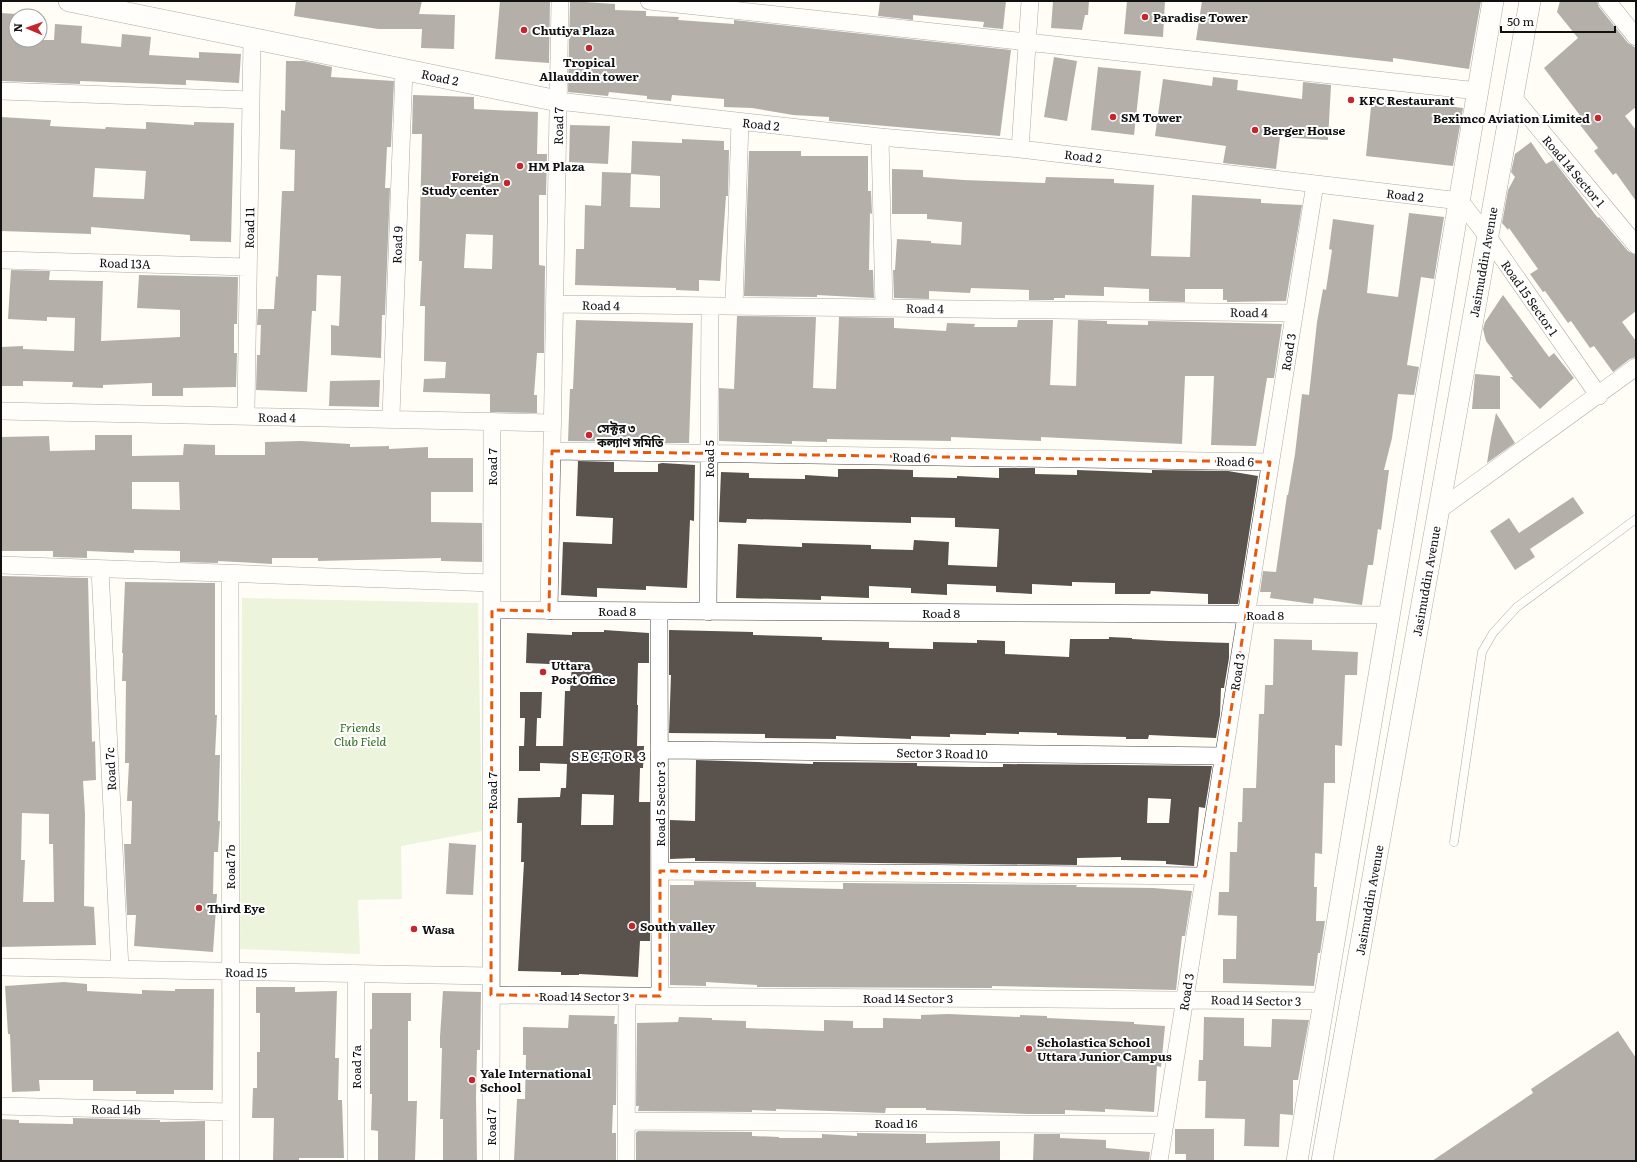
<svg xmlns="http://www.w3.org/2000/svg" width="1637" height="1162" font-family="Literata,'Noto Sans Bengali',serif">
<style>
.green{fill:#d5ebbd}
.building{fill:#5a524d;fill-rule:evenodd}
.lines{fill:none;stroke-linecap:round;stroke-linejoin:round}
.service-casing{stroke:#444;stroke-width:9}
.minor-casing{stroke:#444;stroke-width:18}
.tertiary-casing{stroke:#444;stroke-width:22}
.service{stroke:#fff;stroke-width:8}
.minor{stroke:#fff;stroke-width:17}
.tertiary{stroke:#fff;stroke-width:21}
.marked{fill:none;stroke:#e8590c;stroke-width:3;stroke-dasharray:8 5;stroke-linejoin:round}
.poi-dot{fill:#c4262e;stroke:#fff;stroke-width:1.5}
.labels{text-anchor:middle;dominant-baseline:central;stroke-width:4;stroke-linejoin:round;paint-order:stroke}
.poi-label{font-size:12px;font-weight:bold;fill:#111;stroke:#fff;text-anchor:start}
.street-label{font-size:12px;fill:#111;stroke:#fff}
.park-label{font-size:12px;font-style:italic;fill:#2f6b1f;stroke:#fff}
.quarter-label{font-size:14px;letter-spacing:1px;fill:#111;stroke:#fff}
</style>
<rect width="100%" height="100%" fill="#fffdf5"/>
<path class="green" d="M242 598 478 603 482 831 401 846 402 899 358 900 360 954 240 949Z"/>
<path class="building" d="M296 1H422L419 14 455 15 454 49 421 48 422 29H378L294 16Z
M500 1H550L549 63 495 59Z
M570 1 615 4V10L646 11V16L679 17 678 20 734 24V20L1011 50 1000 136 829 121V117L793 115 752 108 724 107V99L672 95 671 101 647 99V96L609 92 608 96 568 92Z
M880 1H1006L1003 29 983 27 984 22 913 15V20L878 16Z
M1053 1H1089L1088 15H1085L1082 30 1051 28Z
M1127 1H1165L1163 37 1124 34Z
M1202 1H1481L1469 69 1393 58V62L1196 40Z
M1560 1H1597L1599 7 1628 43 1636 48V107L1625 116 1636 130V201L1616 173 1613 175 1594 151 1598 148 1577 121 1582 118 1544 68 1578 38 1557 12Z
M1 13 16 14V40H54L55 24 82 26 81 43 121 47 122 34 151 37 149 55 199 58V52L241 54 239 83 186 80V85L80 81V84L1 81Z
M1054 57 1077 61 1067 121 1044 117Z
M286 61H304L332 67 331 77 394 81 391 147H387L385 188H390L385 315H382L381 358 331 355V325L339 326 341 276 317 275 316 311H312L307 392 256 390 257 355H260L261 325H257L258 309H274L276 276 278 277 282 191H294L295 150 280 149 281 110 285 111Z
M1098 67 1141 71 1134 135 1091 130Z
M1213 77 1238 80 1237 90 1302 99 1303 82 1331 85 1328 140 1280 137 1276 169 1223 163 1226 146 1155 136 1163 79 1212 86Z
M413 95 474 97V109L538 112 537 154H547L546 195H539V265L545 266 544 353H537L534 395H537V413L490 412V394L423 392 424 379 445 378 446 362 424 361 425 306H420L422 261H419L422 134H412ZM466 234 493 235 492 269 464 268Z
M1372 97 1463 108 1453 166 1366 156Z
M1 117 51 120 50 126 105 129 106 127 146 129V122L194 125V122L234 123 231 242 190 241V235L91 227V234L1 231ZM95 168 146 171 144 199 93 197Z
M570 125 610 126 608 164 569 162Z
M682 139 724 141V150H729L728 196H726L720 281 699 280V291L676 290V288L575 285 576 249H584L585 205 601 206 602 172 631 173 630 207 660 208V176L631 174 632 141 682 143Z
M1531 142 1546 164 1553 160 1598 218 1599 217 1628 251 1636 255V311L1622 322 1636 341V357L1630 359 1613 372 1594 346 1590 348 1571 321 1568 323 1545 291 1543 292 1530 274 1538 269 1509 228 1508 230 1502 223 1508 190 1515 177 1511 172 1515 154Z
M749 151H801V156H868V191H871L872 214 870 213 869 270H873L874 298 817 295V297L744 296Z
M892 169 923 170V177L964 180 1045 183 1046 177 1114 179V183L1154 185 1151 256 1190 257 1192 195 1261 199V203L1302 205 1286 301 1227 302V300H1223V289H1185V302L1149 301V289L1104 287V296L1065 295V298H1054V300H1029V290L971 288 970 293 929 291V299L894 298 893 270H895L897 239 931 241V243L961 245 962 222 927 219V214H892Z
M1409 213 1444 217 1434 279 1421 277 1407 365 1419 367 1414 395 1398 394 1392 438 1384 470H1389L1381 530 1378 529 1373 565H1368L1362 605 1314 598 1313 604 1270 598 1271 592H1260L1263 571 1276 572 1287 495H1288L1295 454 1302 394 1309 395 1317 322 1323 289 1326 290 1332 250 1329 249 1333 219 1374 225 1367 293 1398 297Z
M11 270 50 271 49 280 103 281 101 341 180 337V310L137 308 139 275 238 277 237 324H234V353H237L236 387 183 388V396H152V383L103 385V388L72 387 73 382 23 381V386H1V347L23 346V349L74 351 75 318 47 317V321L8 319Z
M1503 295 1549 357 1554 353 1574 378 1540 409 1510 377H1513L1486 341 1483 329 1485 322Z
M737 316 816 317 813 388 836 389 839 317 894 318V328L946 331 947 323 975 324 974 327H1017L1018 320H1053L1050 385 1076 386 1078 320 1107 321V324L1148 325V321L1282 324 1274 378H1267L1256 446 1211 445 1214 376H1185L1182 444 1041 437V441L951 437V441L827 439V442L792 441V444L719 441V388L734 389Z
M576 320 693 323 689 443H663V438L630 437V442L568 441 570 389H573Z
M1475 374 1500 376V409H1472Z
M380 380 379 407 329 406 330 381Z
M1496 413 1515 443 1487 463 1491 438Z
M95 435H132V456L183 455 184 444 215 445V455H265V442L301 441 350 444V447L389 446V449L428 447V458H473V492H431V522L482 523V562L441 561V558L318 561V558H272V564L218 561V563L180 562V551L134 550V553L87 551V558L53 557V551H1V437L49 436 50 451 95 450ZM132 482H179L180 510 132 509Z
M578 461 614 462V472H658V464L662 463 695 465 694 521 690 520 687 588 646 586V590L597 588V597L561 595 563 542 612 544 613 518 576 516Z
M999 468H1035V474L1077 475V470L1152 473V470L1228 471 1258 476 1238 604H1208V594L1151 591 1150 594H1115V583L1072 582V586L1032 584V594L996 592V586L947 584V595L911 593V588L869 586V598L821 596V600L736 598 738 544 802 547V543L871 545V549L913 550 914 540 949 542 948 565 997 567 999 529 955 527V518L911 517V523L747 519 746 523 719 522 721 472 749 473V478L805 479V475L838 477V469H878L913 470V477L957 478V476L999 478Z
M1573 497 1584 513 1530 549 1535 557 1515 570 1490 531 1509 518 1519 533Z
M1 576 88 578 92 742 95 741 96 780 83 781 85 814 84 906 94 907 96 945 1 947ZM22 813 49 814V844H53L54 902H23L25 860H21Z
M125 582 215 583V715H217L215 755H220L218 821H220L218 852H214L213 894H217L213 952 134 946 136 915H127L124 844H131L132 801H127L129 763H125L126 681H122L123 653H122Z
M604 630 649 633V663H638L637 705H638L637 746H644L643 768H640L639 802H650V941H640L638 977 579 974V975H561V972L518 971 524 862H521L522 823H517L518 798 560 797 561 788H566L567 764 540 763V771H519V746H524L525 718H520V692H542L541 718H537L536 746H563L565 691H570L572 665 526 663 527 633 572 635V632H604ZM582 794 614 795 613 825H581Z
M669 630 753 632V635L822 637V640L889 642V648L933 649V642L977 643V640L1005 641V654L1069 657 1070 639H1109V637L1132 638V639L1169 641 1229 643V658L1224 688H1221L1220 715 1216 738 1149 735 1148 739H1126V737L1057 735V733L1019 732V734L986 733V735L950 734V737L911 736V739L836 736V739L765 738V734L669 733 671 675H669Z
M1274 639 1312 640V650L1358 652 1357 675H1345L1342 746 1335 745V783H1324L1322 854 1315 853 1314 887H1317L1316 921H1325L1320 953H1318L1314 986 1223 983V959H1236L1237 916 1218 915 1219 892H1229L1230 852H1237L1238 822H1242L1243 788H1256L1259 714H1264L1265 685H1273Z
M696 760 813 764V762L917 763V766L971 767H1003V764L1212 766 1205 808 1199 807 1194 866 1166 864V861L1121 860V857L1077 858V865L695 861V858L670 859V820L695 821ZM1148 798 1171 799 1169 823H1147Z
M449 843 476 845 473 895 446 894Z
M694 881 756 882V887L843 889V883L1077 885 1076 887 1153 888 1192 891 1185 936H1182L1176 990 992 986V988L757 987V985L706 982V986L670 985V885H694Z
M64 982 87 984V991L142 994V990L175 991V989H214L213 1090H174V1094H136V1091H93V1080H39L40 1091 12 1092 10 1034H8L5 986Z
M256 987H295V992L337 991 335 1058H339L338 1100H342L344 1158H299V1161H273L274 1118H252L253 1088H257V1052H260V1013H256Z
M443 991 481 992 480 1050H477L476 1097 477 1161H443V1119H440L442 1048H440V1037Z
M372 993H411V1021H408V1101H417L415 1161H378V1131L371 1130 372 1094H370V1029H372Z
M948 1014 1020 1017V1015L1047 1016V1018L1134 1022V1024L1165 1026 1161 1067 1157 1066 1154 1112 1105 1109V1112L1065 1110V1114H1028L926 1110V1108H886L885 1113 776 1109V1111L752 1110V1112L638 1111 639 1106H636L637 1023 678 1022 679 1017 712 1018V1020L746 1021V1028L824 1031V1020L853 1021V1028H883V1018L921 1019V1015Z
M569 1015 615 1016 614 1024H617L616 1105H613L612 1133H616V1161L514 1160 517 1099H525L526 1055H523V1027L568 1028Z
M1204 1017 1244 1018V1046L1271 1047 1272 1019 1309 1020 1298 1080H1293V1115L1280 1114 1279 1147 1244 1146 1245 1119 1205 1118 1206 1081H1198L1199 1060H1203Z
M1618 1031 1636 1058V1161H1432L1533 1093 1531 1089Z
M73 1118 160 1120V1122L205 1121V1161H1V1119L19 1120V1123L73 1124Z
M1175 1129H1214V1161H1186V1154H1175Z
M638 1131 752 1132V1136L779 1137V1138H822V1134L857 1136V1133L926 1134V1143L1000 1141V1161H636V1133Z
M1034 1134H1060V1138L1106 1140V1148L1150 1152 1149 1161H1033Z"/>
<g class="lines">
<g class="service-casing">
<path id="service" d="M1454 842 1482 652 1493 633 1517 607 1636 519"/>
</g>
<g class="minor-casing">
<path id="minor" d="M649 1 1478 91
M1607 1 1636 37
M1 91 251 100
M1513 97 1636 245
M558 101 880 137 1020 149 1460 201 1488 237 1599 396
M880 137 884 308
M1020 149 1030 1
M1 260 248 267
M555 304 1294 313
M734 306 740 122
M1 411 553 423
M243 416 246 409 252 39
M387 419 391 416 404 69
M552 451 1270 462
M1439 510 1636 367
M1 565 492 583
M100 569 120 969
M230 574 231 1161
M492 610 1389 615
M549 611 560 1
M659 611 660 996
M708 612 710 306
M659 750 1224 756
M660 871 1205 876
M1 967 491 976
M356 974V1161
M491 995 1324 1001
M1 1106 231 1112
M626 1121 1165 1125
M491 1161 492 421
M626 1161 627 996
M1159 1161 1315 184"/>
</g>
<g class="tertiary-casing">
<path id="tertiary" d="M69 1 558 101
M1297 1161 1493 1
M1322 1161 1530 1"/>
</g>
<use href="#service" class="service"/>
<use href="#minor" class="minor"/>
<use href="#tertiary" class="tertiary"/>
</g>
<path d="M0 0H1637V1162H0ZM552 451 1270 462 1205 876 660 871V996L491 995 492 610 549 611Z" fill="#fffdf5" fill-opacity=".55" fill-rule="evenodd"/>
<path class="marked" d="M552 451 1270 462 1205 876 660 871V996L491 995 492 610 549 611Z"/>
<g class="poi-dot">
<circle cx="1145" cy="17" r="4"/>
<circle cx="524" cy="30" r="4"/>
<circle cx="589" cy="48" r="4"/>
<circle cx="1351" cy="100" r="4"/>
<circle cx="1113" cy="117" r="4"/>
<circle cx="1598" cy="118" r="4"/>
<circle cx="1255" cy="130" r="4"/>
<circle cx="520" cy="166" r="4"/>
<circle cx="507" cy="183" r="4"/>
<circle cx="589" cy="435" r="4"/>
<circle cx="543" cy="672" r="4"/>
<circle cx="199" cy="908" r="4"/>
<circle cx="632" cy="926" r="4"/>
<circle cx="414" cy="929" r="4"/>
<circle cx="1029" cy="1049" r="4"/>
<circle cx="472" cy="1080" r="4"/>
</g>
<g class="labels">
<g class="poi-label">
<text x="1153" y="17">Paradise Tower</text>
<text x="532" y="30">Chutiya Plaza</text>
<text x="589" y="62" text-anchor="middle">Tropical<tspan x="589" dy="14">Allauddin tower</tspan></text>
<text x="1359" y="100">KFC Restaurant</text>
<text x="1121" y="117">SM Tower</text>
<text x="1590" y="118" text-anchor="end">Beximco Aviation Limited</text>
<text x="1263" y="130">Berger House</text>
<text x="528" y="166">HM Plaza</text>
<text x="499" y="176" text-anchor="end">Foreign<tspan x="499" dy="14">Study center</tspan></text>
<text x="597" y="428">সেক্টর ৩<tspan x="597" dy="14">কল্যাণ সমিতি</tspan></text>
<text x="551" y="665">Uttara<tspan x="551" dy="14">Post Office</tspan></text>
<text x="207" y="908">Third Eye</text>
<text x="640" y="926">South valley</text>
<text x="422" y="929">Wasa</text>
<text x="1037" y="1042">Scholastica School<tspan x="1037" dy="14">Uttara Junior Campus</tspan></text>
<text x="480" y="1073">Yale International<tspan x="480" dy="14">School</tspan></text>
</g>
<g class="street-label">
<text transform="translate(440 77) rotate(12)">Road 2</text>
<text transform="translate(761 124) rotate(6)">Road 2</text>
<text transform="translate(558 126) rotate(-89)">Road 7</text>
<text transform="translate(1083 156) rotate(7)">Road 2</text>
<text transform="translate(1574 171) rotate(50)">Road 14 Sector 1</text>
<text transform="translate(1405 195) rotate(7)">Road 2</text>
<text transform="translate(249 228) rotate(-89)">Road 11</text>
<text transform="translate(397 245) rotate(-88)">Road 9</text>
<text transform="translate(1483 262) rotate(-80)">Jasimuddin Avenue</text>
<text transform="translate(125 263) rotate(2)">Road 13A</text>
<text transform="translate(1530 298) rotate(55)">Road 15 Sector 1</text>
<text transform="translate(601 305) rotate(1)">Road 4</text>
<text transform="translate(925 308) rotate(1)">Road 4</text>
<text transform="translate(1249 312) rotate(1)">Road 4</text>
<text transform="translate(1288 352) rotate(-81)">Road 3</text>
<text transform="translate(277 417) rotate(1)">Road 4</text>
<text transform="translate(911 457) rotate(1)">Road 6</text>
<text transform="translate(709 459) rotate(-90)">Road 5</text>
<text transform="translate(1235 461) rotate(1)">Road 6</text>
<text transform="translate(492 467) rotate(-90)">Road 7</text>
<text transform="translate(1426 581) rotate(-80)">Jasimuddin Avenue</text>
<text x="617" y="611">Road 8</text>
<text x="941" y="613">Road 8</text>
<text x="1265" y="615">Road 8</text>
<text transform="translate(1237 672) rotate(-81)">Road 3</text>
<text transform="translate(942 753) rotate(1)">Sector 3 Road 10</text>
<text transform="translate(110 769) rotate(-93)">Road 7c</text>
<text transform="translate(492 791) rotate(-90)">Road 7</text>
<text transform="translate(660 804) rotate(-90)">Road 5 Sector 3</text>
<text transform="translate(230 867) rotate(-90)">Road 7b</text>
<text transform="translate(1369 900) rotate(-80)">Jasimuddin Avenue</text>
<text transform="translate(246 972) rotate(1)">Road 15</text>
<text transform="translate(1186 992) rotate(-81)">Road 3</text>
<text x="584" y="996">Road 14 Sector 3</text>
<text x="908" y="998">Road 14 Sector 3</text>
<text transform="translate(1256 1000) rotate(1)">Road 14 Sector 3</text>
<text transform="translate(356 1067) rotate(-90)">Road 7a</text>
<text transform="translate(116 1109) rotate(1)">Road 14b</text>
<text x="896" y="1123">Road 16</text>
<text transform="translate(491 1127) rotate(-90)">Road 7</text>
</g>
<g class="park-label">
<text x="360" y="727">Friends<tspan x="360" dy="14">Club Field</tspan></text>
</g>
<g class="quarter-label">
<text x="609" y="755">SECTOR 3</text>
</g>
</g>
<rect width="1637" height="1162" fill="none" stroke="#111111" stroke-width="4"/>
<g transform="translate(28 28) rotate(272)"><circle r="19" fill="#ffffff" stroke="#a0a0a0"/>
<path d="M0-3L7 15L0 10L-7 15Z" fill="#c4262e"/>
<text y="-6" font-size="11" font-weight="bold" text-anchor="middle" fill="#111111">N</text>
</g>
<path d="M1501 26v6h114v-6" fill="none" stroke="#111111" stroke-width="2"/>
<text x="1507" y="26" font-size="12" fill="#111111" stroke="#ffffff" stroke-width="3" paint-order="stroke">50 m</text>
</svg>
